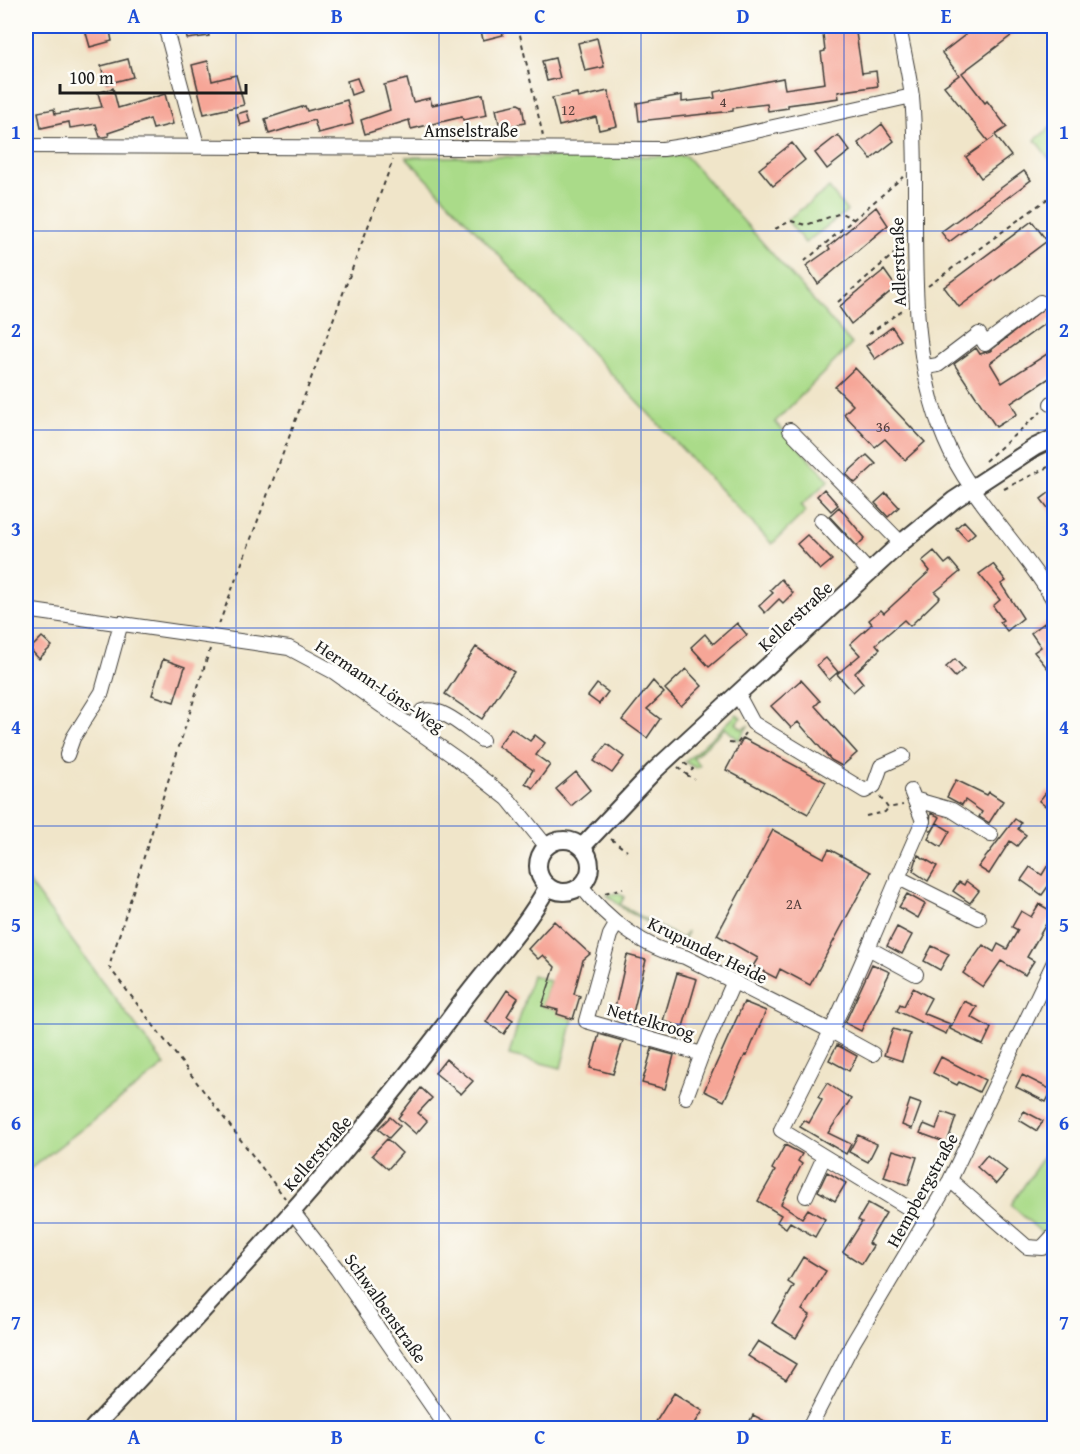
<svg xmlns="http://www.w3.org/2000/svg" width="1080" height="1454" font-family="'Gentium Book Plus',serif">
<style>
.green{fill:#aadb89;stroke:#637c52;stroke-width:1.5}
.building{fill:#f6a697}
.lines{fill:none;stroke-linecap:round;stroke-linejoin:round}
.minor-casing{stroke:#3c3a36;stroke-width:16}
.major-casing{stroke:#3c3a36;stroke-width:20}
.path{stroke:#3c3a36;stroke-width:2;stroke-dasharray:4.5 4.5;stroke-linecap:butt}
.minor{stroke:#fff;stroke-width:14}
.major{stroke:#fff;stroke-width:16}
.grid{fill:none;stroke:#1d4ed8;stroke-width:1.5;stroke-opacity:0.55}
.labels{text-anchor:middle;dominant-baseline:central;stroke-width:5;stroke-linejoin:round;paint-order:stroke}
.number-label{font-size:15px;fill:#523e3b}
.street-label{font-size:18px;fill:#1c1c1c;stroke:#fdfcf7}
.neatline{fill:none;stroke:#1d4ed8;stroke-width:2}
.grid-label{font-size:20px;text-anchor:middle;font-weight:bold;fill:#1d4ed8}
</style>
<rect width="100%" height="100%" fill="#fdfcf7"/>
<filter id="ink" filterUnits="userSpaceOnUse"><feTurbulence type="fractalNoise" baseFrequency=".0167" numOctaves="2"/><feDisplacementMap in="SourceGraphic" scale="12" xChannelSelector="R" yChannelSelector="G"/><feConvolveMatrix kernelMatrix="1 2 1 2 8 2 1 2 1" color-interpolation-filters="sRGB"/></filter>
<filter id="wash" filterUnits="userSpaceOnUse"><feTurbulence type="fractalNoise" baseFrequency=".008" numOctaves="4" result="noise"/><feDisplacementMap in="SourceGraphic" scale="24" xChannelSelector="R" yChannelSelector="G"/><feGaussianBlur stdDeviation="1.35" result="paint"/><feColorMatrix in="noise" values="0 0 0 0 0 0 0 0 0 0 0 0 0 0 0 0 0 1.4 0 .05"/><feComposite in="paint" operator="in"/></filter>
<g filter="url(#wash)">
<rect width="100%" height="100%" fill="#f0e5c9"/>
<path class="green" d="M1054 125V165L1035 140Z
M686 156 852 344 775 422 829 480 801 506 806 511 772 544 406 157Z
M829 188 847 211 805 243 787 220Z
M737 714 741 718 736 723 742 729 748 726 739 740 725 728 693 758 700 765 696 768 685 762Z
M26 879 165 1065 26 1172Z
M618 893 624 897 620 905 682 939 687 931 684 942 625 910 607 895Z
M532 975 550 981 542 1006 558 1010V1014L573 1019 561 1068 509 1055Z
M1054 1146V1244L1011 1205 1046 1153Z
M26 1265 35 1284 26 1295Z"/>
<g id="blocks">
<path class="building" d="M84 26H109L112 41 90 47Z
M185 26H207L209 36 187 39Z
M480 26H501L503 35 483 40Z
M822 26H855L862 73 876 71 878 86 838 92 839 98 788 105V108L768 111 767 104 733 108V111L639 121 637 103 682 95V102L715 98 714 92 783 78 785 89 825 83 821 52 825 51Z
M964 26H1024L962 73 985 103 987 101 1007 127 995 135 1011 156 981 178 966 157 994 137 988 141 944 86 959 75 942 53 969 32Z
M597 38 604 67 585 71 578 43Z
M555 58 560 78 547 81 542 61Z
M128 59 133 77 106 84 101 66Z
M208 61 212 81 236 75 244 105 204 114 192 65Z
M357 78 362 91 351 95 347 81Z
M407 79 413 102 430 98 432 105 483 94 487 115 463 120 462 117 411 129 409 120 365 134 361 120 390 110 384 85Z
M113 88 118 108 165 94 173 124 153 129 150 119 108 133 109 136 104 137H100L96 124 70 128 69 122 41 128 38 112 54 109 55 114 102 107 98 93Z
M608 91 617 126 599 130 596 117 559 126 552 98 577 93 578 98Z
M347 100 353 124 318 133 314 120 269 134 265 119 305 106 307 111Z
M518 104 522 106 525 123 500 128 496 109Z
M247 111 250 122 240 125 237 114Z
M882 124 894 141 871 159 858 143Z
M838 135 850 151 827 169 815 153Z
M792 143 805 160 773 186 759 169Z
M1024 171 1031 180 949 242 941 232Z
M876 207 888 225 818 284 806 266 830 249 828 247Z
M1032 221 1047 241 959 307 944 287Z
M884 270 896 287 851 324 839 307Z
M1048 305 1054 317 990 363 1002 383 1050 352 1054 358V375L1011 403 1017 414 996 427 954 364 976 348 980 354 990 351Z
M892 327 901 340 875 359 866 346Z
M855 368 925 442 905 460 885 439 875 447 844 414 853 405 835 387Z
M867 455 876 464 855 483 846 474Z
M824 489 838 505 831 511 817 496Z
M1054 489V516L1041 499Z
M886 493 899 507 888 517 875 503Z
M839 507 865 538 857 546 829 516Z
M964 521 975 533 967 540 956 528Z
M807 535 832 560 820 570 797 544Z
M934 551 945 564 950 560 960 572 935 592 940 597 910 626 904 620 876 644 880 649 855 673 863 683 853 692 837 674 860 655 850 644 872 624 869 620 881 610 884 613 930 571 922 561Z
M993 564 1006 581 1001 584 1023 618 1007 631 1000 622 1003 620 993 606 1000 600 979 574Z
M781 579 793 593 783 603 779 599 765 613 759 606 773 593 770 590Z
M1047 621 1054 631V676L1034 652 1041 647 1031 633Z
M737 623 747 635 709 667 691 647 705 634 713 644Z
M42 637 52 646 39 659 30 649Z
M476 647 514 672 482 719 445 694Z
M826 658 838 672 829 680 817 665Z
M163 659 185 667 174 702 152 695Z
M955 659 964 669 955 677 946 667Z
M686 669 702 686 681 706 665 689Z
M801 680 820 701 815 706 857 753 842 766 831 760 798 722 791 728 771 706Z
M653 681 664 693 647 709 660 719 647 738 622 720Z
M597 684 608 692 599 704 588 696Z
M511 728 530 741 535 735 545 743 536 755 550 765 533 788 525 783 533 770 498 746Z
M743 738 826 782 808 814 726 770Z
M607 744 624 757 612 773 594 761Z
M576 772 590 790 571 806 556 789Z
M956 780 987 795 989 792 1003 801 989 823 979 817 982 812 965 800 962 805 947 797Z
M1048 790 1054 796V813L1039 801Z
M931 813 940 817 932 831 929 829Z
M1015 819 1021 823 1018 829 1026 835 1017 846 1010 841 989 874 978 867Z
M937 823 950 831 941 847 928 839Z
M773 830 824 858 829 849 871 872 810 985 780 969 776 978 753 966 758 958 717 935Z
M918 855 937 866 928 881 913 871Z
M1054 855V878L1042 895 1021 880 1030 867 1042 875Z
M966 881 979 891 970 903 953 891 959 882 964 885Z
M907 894 925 904 918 918 899 907Z
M1039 904 1053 912 1027 957 1034 961 1025 975 1001 961 983 987 963 973 983 945 994 952 998 944 1007 949 1018 930 1012 927 1021 911 1031 917Z
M554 921 590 954 583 960 574 994 580 996 573 1019 557 1014 558 1010 542 1006 555 967 543 955 538 959 528 949Z
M897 927 912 935 902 954 887 946Z
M932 946 949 954 940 970 924 961Z
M627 955 646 960 633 1013 615 1008Z
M872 964 890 972 861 1031 845 1023Z
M677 973 697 979 683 1027 663 1021Z
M913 988 931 998 923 1013 950 1024 946 1034 897 1011 900 1004 904 1006Z
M507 990 518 998 507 1016 513 1020 504 1034 486 1022Z
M964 1001 977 1007 971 1017 991 1028 983 1045 950 1029Z
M744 1002 766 1011 747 1056 745 1055 724 1101 704 1091Z
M893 1029 910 1034 902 1061 884 1055Z
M599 1034 623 1041 613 1074 590 1068Z
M837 1045 857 1056 849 1071 829 1060Z
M652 1049 674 1055 665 1089 642 1083Z
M941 1057 985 1080 979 1092 959 1082 957 1085 933 1073Z
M446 1059 473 1081 461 1094 435 1073Z
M1022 1075 1052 1090 1046 1102 1016 1087Z
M827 1083 851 1099 828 1133 851 1144 846 1154 800 1127 804 1120 809 1123 822 1100 818 1097Z
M421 1088 432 1098 418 1113 427 1121 416 1134 398 1118Z
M910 1100 921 1104 912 1129 902 1125Z
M1024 1111 1043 1121 1037 1131 1019 1120Z
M942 1112 956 1117 947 1143 920 1133 924 1124 936 1129Z
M390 1117 400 1126 389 1138 378 1129Z
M858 1135 877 1144 868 1162 849 1152Z
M387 1139 402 1153 388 1169 372 1155Z
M785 1145 802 1154 798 1161 802 1164 781 1204 802 1218 808 1209 825 1219 815 1237 790 1222 786 1228 777 1222 781 1215 758 1201 775 1171 772 1169Z
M893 1150 917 1157 908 1185 884 1177Z
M987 1155 1007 1171 996 1184 977 1167Z
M827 1172 846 1183 835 1201 818 1191Z
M868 1203 886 1213 868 1243 873 1246 862 1264 843 1252 862 1222 858 1220Z
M803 1257 826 1271 802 1310 810 1315 796 1338 772 1323 794 1286 788 1282Z
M758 1341 796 1364 786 1380 748 1356Z
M674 1393 703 1411 692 1428H652Z
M753 1415 767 1422 764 1428H746Z"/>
</g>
</g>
<g filter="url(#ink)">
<use href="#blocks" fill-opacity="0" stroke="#3c3a36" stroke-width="1.5"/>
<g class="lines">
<g class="minor-casing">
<path id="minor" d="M165 26 197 145
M899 26C903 49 909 73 912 97 922 209 900 334 945 440 970 500 1022 545 1054 601
M26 146 663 149 702 143 912 96
M926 367 938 365 979 334 985 344 1040 302
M1051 404 1054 401
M790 430 901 543
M821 520 870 573
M26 610 289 648 334 672 460 761 508 799 547 847
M738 695 753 723 865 791 874 786 881 766 903 756
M412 727 422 711C443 706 465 729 482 740
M67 755 73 738 102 692 121 623
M917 800 952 810 991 835
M897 877 979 918
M581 886C606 918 644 949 685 957L831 1031 781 1130 928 1220
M617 923 610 935 586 1021 702 1054 734 981
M870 949 916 974
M873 1054 831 1031C864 962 891 891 923 821L911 791
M686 1097 702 1054
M950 1180 1027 1247 1042 1248 1054 1235
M806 1196 824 1157
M292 1211 337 1269 447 1428
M809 1428 853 1343 950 1180 1054 962"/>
</g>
<g class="major-casing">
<path id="major" d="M538 866a26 26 0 1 1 52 0a26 26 0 1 1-52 0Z
M582 847 654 771 901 543 954 500 1035 447 1054 438
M93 1428C220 1293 349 1156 459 1006 488 966 524 931 548 886"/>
</g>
<path class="path" d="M518 26 543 136
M775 229 791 221 806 225 841 213 853 219
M805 261 903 177
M928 286 1054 194
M838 302 902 247
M869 334 905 308
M985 461 1041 412
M1004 489 1054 464
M219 624 393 160
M210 649 109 967 285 1198
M729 743 737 744 745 733
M684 763 693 769 687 775 694 779
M678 767 687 775
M880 797 888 808 903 805
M866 816 885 812 888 808
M611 839 627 851
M605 893 623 888"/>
<use href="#minor" class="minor"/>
<use href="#major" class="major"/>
</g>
</g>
<path class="grid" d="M236 26V1428M439 26V1428M641 26V1428M844 26V1428M26 231H1054M26 430H1054M26 628H1054M26 826H1054M26 1024H1054M26 1223H1054"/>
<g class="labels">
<g class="number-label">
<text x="723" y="101">4</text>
<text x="568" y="109">12</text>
<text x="883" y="426">36</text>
<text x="794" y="903">2A</text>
</g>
<g class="street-label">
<text x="471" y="130">Amselstraße</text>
<text transform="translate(898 262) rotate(-92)">Adlerstraße</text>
<text transform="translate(795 616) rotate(-43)">Kellerstraße</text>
<text transform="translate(380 686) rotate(34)">Hermann-Löns-Weg</text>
<text transform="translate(708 950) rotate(26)">Krupunder Heide</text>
<text transform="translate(651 1021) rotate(16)">Nettelkroog</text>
<text transform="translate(317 1153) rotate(-49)">Kellerstraße</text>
<text transform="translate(922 1190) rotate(-61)">Hempbergstraße</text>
<text transform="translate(386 1308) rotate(55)">Schwalbenstraße</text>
</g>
</g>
<rect width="1080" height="1454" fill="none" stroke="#fdfcf7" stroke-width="66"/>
<path d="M60 84v9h186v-9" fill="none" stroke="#1c1c1c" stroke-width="3"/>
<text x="69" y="84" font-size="18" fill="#1c1c1c" stroke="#fdfcf7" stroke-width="4.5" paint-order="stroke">100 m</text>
<rect x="33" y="33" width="1014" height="1388" class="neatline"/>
<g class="grid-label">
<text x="134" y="23">A</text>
<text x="337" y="23">B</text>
<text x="540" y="23">C</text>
<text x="743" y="23">D</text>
<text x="946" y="23">E</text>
<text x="16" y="139">1</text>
<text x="1064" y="139">1</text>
<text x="16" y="337">2</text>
<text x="1064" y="337">2</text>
<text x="16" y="536">3</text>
<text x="1064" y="536">3</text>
<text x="16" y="734">4</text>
<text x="1064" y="734">4</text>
<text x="16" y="932">5</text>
<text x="1064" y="932">5</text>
<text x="16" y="1130">6</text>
<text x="1064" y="1130">6</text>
<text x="16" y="1329">7</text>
<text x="1064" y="1329">7</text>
<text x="134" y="1444">A</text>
<text x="337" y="1444">B</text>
<text x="540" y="1444">C</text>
<text x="743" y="1444">D</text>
<text x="946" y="1444">E</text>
</g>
</svg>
